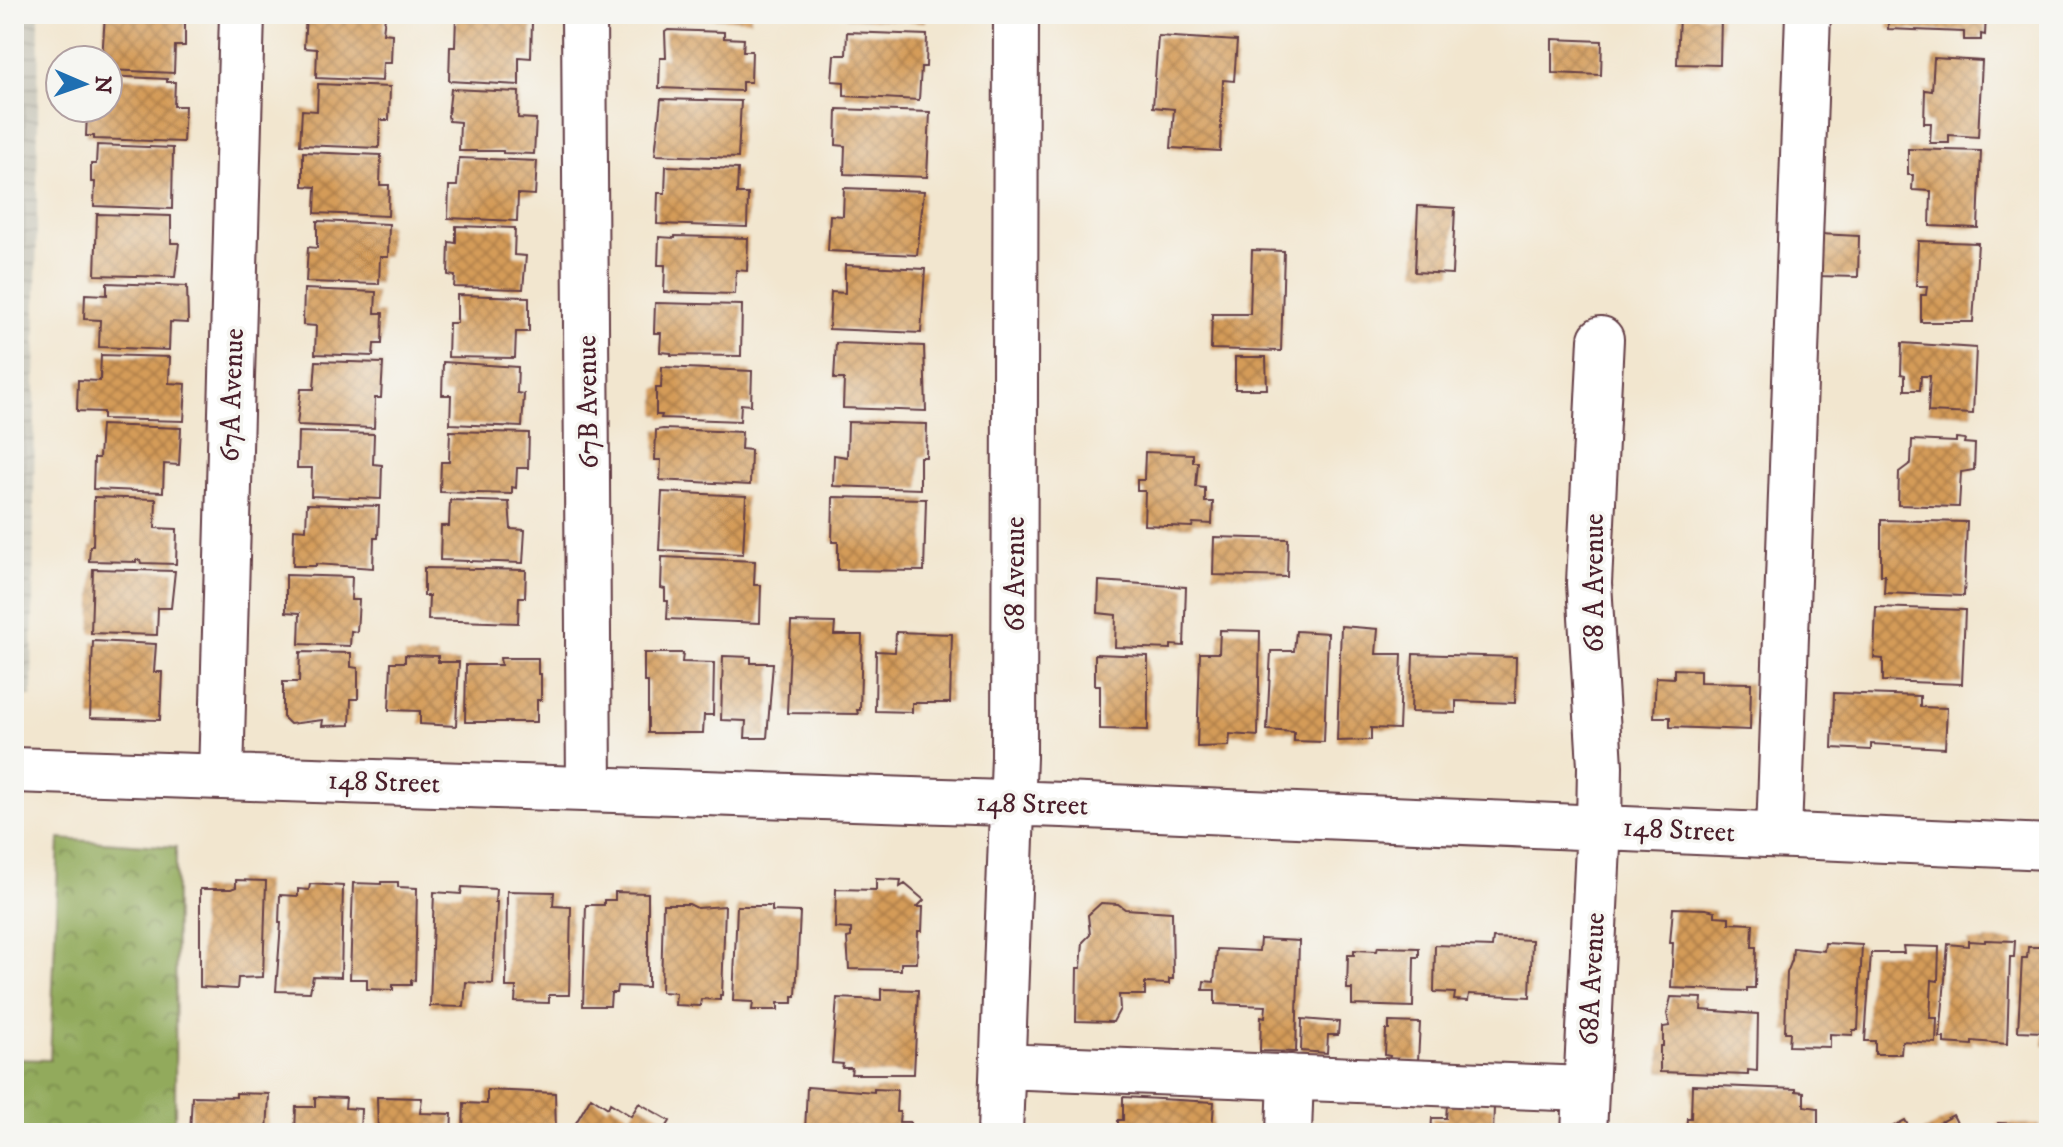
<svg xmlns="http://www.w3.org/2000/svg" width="2063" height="1147" font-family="'IM FELL DW Pica',serif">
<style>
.industrial{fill:url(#industrial-grid)}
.forest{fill:url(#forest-crowns);stroke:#6e6444;stroke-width:2}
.building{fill:url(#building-cross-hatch)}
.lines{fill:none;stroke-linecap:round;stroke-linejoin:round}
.minor-casing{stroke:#633d44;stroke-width:48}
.minor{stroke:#fff;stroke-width:44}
.labels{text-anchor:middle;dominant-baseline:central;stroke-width:7;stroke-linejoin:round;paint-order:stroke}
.street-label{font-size:28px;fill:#4a1f2b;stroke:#f6f6f2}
</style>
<defs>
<pattern id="industrial-grid" width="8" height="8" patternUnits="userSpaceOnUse" patternTransform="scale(2)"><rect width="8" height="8" fill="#c7c5b8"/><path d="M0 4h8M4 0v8" fill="none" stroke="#aca99e"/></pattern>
<pattern id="forest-crowns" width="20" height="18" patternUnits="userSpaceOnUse" patternTransform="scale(2)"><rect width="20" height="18" fill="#92aa5c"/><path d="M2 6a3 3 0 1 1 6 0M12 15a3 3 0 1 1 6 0" fill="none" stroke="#798a4c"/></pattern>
<pattern id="building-cross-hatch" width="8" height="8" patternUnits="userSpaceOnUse" patternTransform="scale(2)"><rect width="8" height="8" fill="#d49b58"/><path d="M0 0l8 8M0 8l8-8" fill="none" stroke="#ae7e49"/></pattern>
</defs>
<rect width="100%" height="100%" fill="#f6f6f2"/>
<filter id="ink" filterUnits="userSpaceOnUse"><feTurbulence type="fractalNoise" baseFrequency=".0125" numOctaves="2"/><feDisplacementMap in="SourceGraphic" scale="16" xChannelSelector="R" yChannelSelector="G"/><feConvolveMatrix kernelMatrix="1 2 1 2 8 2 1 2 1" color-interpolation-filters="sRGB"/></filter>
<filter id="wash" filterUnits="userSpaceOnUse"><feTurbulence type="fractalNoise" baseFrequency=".006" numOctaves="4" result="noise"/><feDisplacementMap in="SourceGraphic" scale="32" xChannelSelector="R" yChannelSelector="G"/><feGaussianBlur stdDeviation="1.8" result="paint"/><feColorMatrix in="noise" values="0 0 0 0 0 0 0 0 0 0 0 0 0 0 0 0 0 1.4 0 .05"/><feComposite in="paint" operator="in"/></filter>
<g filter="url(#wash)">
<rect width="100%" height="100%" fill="#f2e6cf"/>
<path class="industrial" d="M14 14H39L32 696H14Z"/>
<path class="forest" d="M59 839 176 847 175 1133H14V1059L50 1060Z"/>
<g id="blocks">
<path class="building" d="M105 14H185V46H175L174 73 108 70V60H102Z
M306 14 385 16 383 33 392 34 391 63H383L382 81 316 78 317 49 304 48Z
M686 14H751V20L686 17Z
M847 14H925V22L846 18Z
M1888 14H1986L1985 35 1981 34V40H1964V32L1888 29Z
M472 15 493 17V20L519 19V21L532 22 531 58 519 57V85L449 81 450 47H455L456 16Z
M1679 15 1721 16 1720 65 1677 64Z
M668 30 724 32V38L744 39 743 51H752L751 82H742V91L659 88 660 58H666L665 32Z
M847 32 927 35 926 67H921L919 100 844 96V82L832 81 834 55H846Z
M1158 36 1237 41 1234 81 1223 80 1220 151 1171 148 1174 109 1153 107Z
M1552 39 1602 41 1601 75 1552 73Z
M1934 58 1982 61 1978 137 1949 135V143H1930L1931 123H1924L1925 90 1932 91Z
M108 76 167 79V82H175L174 106H185L183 142 94 139V136H86L87 114 95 115V112H102V108H108Z
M318 84 390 87 389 120H380L379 148 300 145 302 110 317 111Z
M451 89 519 92 518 118 536 119 534 154 503 153V151H459L460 122 449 121 448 116Z
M661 99 741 101 738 158 655 155Z
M837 109 930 112 927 177 844 174 845 146 836 145Z
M97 145 173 148 172 209 94 206 95 182H91V164H96Z
M1908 149 1981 151 1978 228 1930 226 1931 191 1912 190 1913 175H1908Z
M303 152 381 155 380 185H389L388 216 315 213 316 187 303 186Z
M459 158 537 161 535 195 518 194 517 221 448 218 449 186H457Z
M666 166 738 169 737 194H748L747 227 657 224 658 193H665Z
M844 188 924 191 917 255 828 251 830 215 843 216Z
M1418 206 1455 208 1452 274 1415 272Z
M97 214 171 216V243H179L175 277 95 275Z
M317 221 389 224 388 257H380L379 284 306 282 308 247 317 248Z
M456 226 515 228 514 255 526 256 523 289 454 287 455 276 448 275 449 242 456 243Z
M1819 234 1859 236 1858 277 1817 276Z
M675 236 748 238 747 271 736 270 735 294 664 292 665 265H658L659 237 675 238Z
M1918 241 1978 243 1973 322H1921V295H1926L1927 286H1916Z
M1252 250 1284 251 1281 351 1211 349 1212 314H1250Z
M845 265 925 269 921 333 829 329 831 292 845 293Z
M107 283 187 286 188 323 170 322 169 350 99 347 100 320 84 319 85 294 107 295Z
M304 289 376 292 375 313H383L382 344H374L373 356 315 354 316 326 303 325Z
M457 295 529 297V332H516L515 358 448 357 449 323H457Z
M655 303 742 305 741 356 671 355V353L660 352 661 333H654Z
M836 343 924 346 926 411 843 408 844 379H834Z
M1902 343 1976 348 1973 414 1928 412 1930 376H1921L1920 390H1905V375L1901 374Z
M101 355 170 357 169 383 186 384 184 421 103 419V412L77 411 78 380 100 381Z
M1235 357H1266L1267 389H1235Z
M316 361 383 363 381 398H375L374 428 297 425 301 389H314Z
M443 362 518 367 517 393 524 394 522 427 450 424 451 395H442Z
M662 367 752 371 751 405 741 404 740 421 661 418 662 415H656V388H661Z
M848 422 927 424 926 457H920V489L833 486 834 455 847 457Z
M101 425 181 428 179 465 164 464 163 492 93 489 94 458H99Z
M663 429 742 432 741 449 751 450 750 485 660 480 661 460H655L656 430Z
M450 431 529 433 528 468H517L516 488 512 487V494L440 492 441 462H449Z
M298 432 374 434 373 464 382 465 381 499 311 496 312 468H297Z
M1956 438 1965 439 1964 443 1975 444 1974 470 1961 472 1959 507 1898 505 1899 472 1911 463 1912 440 1956 442Z
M1145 452 1193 454V462H1198L1196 487 1205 488V502H1213L1212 524 1193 523 1192 527 1144 525 1145 491H1137V480H1144Z
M662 492 746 496 743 554 659 550Z
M94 497 156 499 155 528 177 529 176 564 141 563 140 560H136V562L89 561 90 546H93Z
M833 497 926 499 924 571 838 570V542H832Z
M450 500 509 502 511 529 525 530 523 563 440 560 441 526H449Z
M307 504 379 506 378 538H374L373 568 316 564V566H293L294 529 306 530Z
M1881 520 1967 522 1964 596 1884 593 1885 575H1881Z
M1214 537 1288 539 1287 577 1213 575Z
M662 557 755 561 754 585H761L760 623 667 619 668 601H665V589L661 588Z
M424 568 526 570 525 597H519L518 623 428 620 429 596H424Z
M93 569 175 571 171 608H158L157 635 91 633Z
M286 575 352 577 351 600H359L357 632 351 631 350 646 299 644 300 613 286 612Z
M1099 581 1186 587 1184 646 1171 645V649L1115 647 1116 615 1098 613Z
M1876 607 1965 610 1962 684 1883 681V659L1874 658Z
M791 622 835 623 834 635H862L860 710H857L858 714 787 713Z
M1341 626 1378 629 1376 654H1402L1399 729 1371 728V740L1337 741Z
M1220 630 1260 631 1258 736 1230 734 1229 746 1197 747 1200 653H1219Z
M1296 631 1328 633 1324 742 1294 741V732L1267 730 1271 651H1294Z
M896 632 952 634 950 703H912V712L875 711 876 651 895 652Z
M93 641 156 644 154 672H162L160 720 90 718Z
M300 652 351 653V667L358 668V699H351L350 725 322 726 323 720 290 724 283 717V682H299Z
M644 653H683L682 662 714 663 713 715H704L703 733H648V682H644Z
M1095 654 1148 656V730L1100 729V685H1095Z
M1413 654 1516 657 1515 703 1456 701V713L1411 712Z
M405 655 438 656V662H459L456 726 420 724V711L389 710 391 662H405Z
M723 656 751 657V663H773L767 738H745L746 721 721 720Z
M500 658H538V674H541V700H537V722H465L466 665H501Z
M1674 669 1700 670V682L1751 683 1750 730 1670 727V717H1654L1656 677 1674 678Z
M1834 693 1920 696V707L1947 708 1945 748 1871 744V750L1832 748Z
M876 879 901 880 900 887 905 884 924 900 917 907H923L922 931H918L917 963H901V970L849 969 847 938 851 937V929L835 928 836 889 876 890Z
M236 880 266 881 263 977 238 978 237 989 200 987V889H231L236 887Z
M381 882H398V887L417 888 415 981 411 980V985H393V990L367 989V979H350L353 883 381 884Z
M310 884 343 886 341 977 313 976 310 992 276 991 281 923H279L280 895 298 896V889L309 890Z
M462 887 496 889 495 902H497L493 984 466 982 464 1007 430 1006 434 892 461 894Z
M507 891 554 892 553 906 571 907 569 995H549V1003L515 1002 516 987H506Z
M615 892 648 893V987L617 986 616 993H611L610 1006H583L586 905H604V900H615Z
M1101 903 1118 904 1125 909 1172 912 1173 979H1169V984L1145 983V995H1119L1120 1009 1113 1022 1076 1021 1077 968H1081L1083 942 1090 935 1088 915Z
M663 904H689L697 908 725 906 722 995H720V1000L701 999 700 1006 675 1005 676 993 661 992Z
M737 906H772V911L800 912 796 996H793V1003H778V1010H752L753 1002 733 1001Z
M1673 908 1706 909 1715 911V916L1729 917V923L1753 924 1752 947H1756L1755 988H1747V991L1671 988 1673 943H1670Z
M1493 938 1532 940 1530 997 1469 994 1468 1001 1454 1000 1455 993 1434 992 1435 945 1492 947Z
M1260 939 1299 941 1296 1052 1260 1051 1261 1016 1265 1017 1266 1006 1215 1004V990H1203L1204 981 1214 982 1217 949 1259 951Z
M1985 940 2015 941 2014 957H2010L2007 1044 1972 1041V1045L1944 1043V1038H1940L1948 944 1968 946V941L1985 942Z
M1825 943 1862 945 1858 1030H1853V1035L1830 1034V1047L1789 1046 1790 1032H1785L1787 973 1792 960 1793 948 1824 951Z
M1903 946 1939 947 1938 981 1932 980 1930 1018H1937L1936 1043 1902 1041 1901 1054H1875V1041H1865L1871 953H1904Z
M1378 947 1419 948V957H1414L1413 1007 1352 1005V989H1347L1348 955H1354V950L1377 951Z
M2028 947H2049V1046H2043L2044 1032 2018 1031 2022 958H2027Z
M881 989 918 990 914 1074H851L852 1068H842L843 1064 832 1063 837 998 881 1000Z
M1671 997 1702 998 1701 1010 1758 1014 1757 1071 1748 1070V1075L1660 1072V1046H1663V1027L1670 1026 1667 1014Z
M1302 1019 1339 1022 1338 1035H1328L1327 1053 1301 1051Z
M1389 1022 1420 1023 1418 1061 1389 1060 1390 1056 1385 1055 1386 1030H1389Z
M1692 1085 1796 1089V1091L1804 1092V1106L1818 1108V1133H1686L1687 1118H1691Z
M807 1087 874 1092V1089L897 1090 896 1112H900L899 1122H910V1133L805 1132Z
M487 1090 555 1093 556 1133H463L464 1103 487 1104Z
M236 1093 269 1094 267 1133H190L192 1096 236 1097Z
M315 1097 346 1098 345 1108 361 1109 360 1133H295L296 1107H315Z
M377 1097 422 1098 420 1113 452 1114 451 1133H378Z
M591 1097 608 1108 610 1103 631 1116 639 1103 670 1121 663 1133H570Z
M1123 1097 1214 1102 1212 1131 1197 1130V1133H1118V1120H1123Z
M1447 1105 1494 1107 1493 1133H1431L1432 1118H1446Z
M1953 1115 1962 1133H1920Z
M1905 1120 1912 1133H1881Z
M1998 1123 2039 1125V1133H1997Z"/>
</g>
</g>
<g filter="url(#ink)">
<use href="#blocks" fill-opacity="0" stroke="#633d44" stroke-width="2"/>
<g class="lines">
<g class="minor-casing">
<path id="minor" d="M584 14 589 789
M14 770 1063 805 2049 847
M221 776 242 14
M1779 834 1808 14
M1003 1066 1586 1089
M1000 1133 1014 757 1016 14
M1289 1133 1291 1077
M1584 1133 1599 826 1600 766 1589 583 1601 339"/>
</g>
<use href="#minor" class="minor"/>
</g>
</g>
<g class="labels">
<g class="street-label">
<text transform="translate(232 395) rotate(-88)">67A Avenue</text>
<text transform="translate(588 402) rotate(-91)">67B Avenue</text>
<text transform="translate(1015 574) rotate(-90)">68 Avenue</text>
<text transform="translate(1594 583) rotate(-90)">68 A Avenue</text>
<text transform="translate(384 782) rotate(2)">148 Street</text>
<text transform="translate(1032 804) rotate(2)">148 Street</text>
<text transform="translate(1679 830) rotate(3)">148 Street</text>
<text transform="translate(1592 979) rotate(-87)">68A Avenue</text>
</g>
</g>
<rect width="2063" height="1147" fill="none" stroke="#f6f6f2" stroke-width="48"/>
<g transform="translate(84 84) rotate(92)"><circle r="38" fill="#f6f6f2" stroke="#b1a0a2" stroke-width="2"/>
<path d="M0-6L14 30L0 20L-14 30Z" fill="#1f6fb2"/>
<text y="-12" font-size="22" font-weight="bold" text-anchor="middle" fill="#4a1f2b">N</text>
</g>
</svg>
